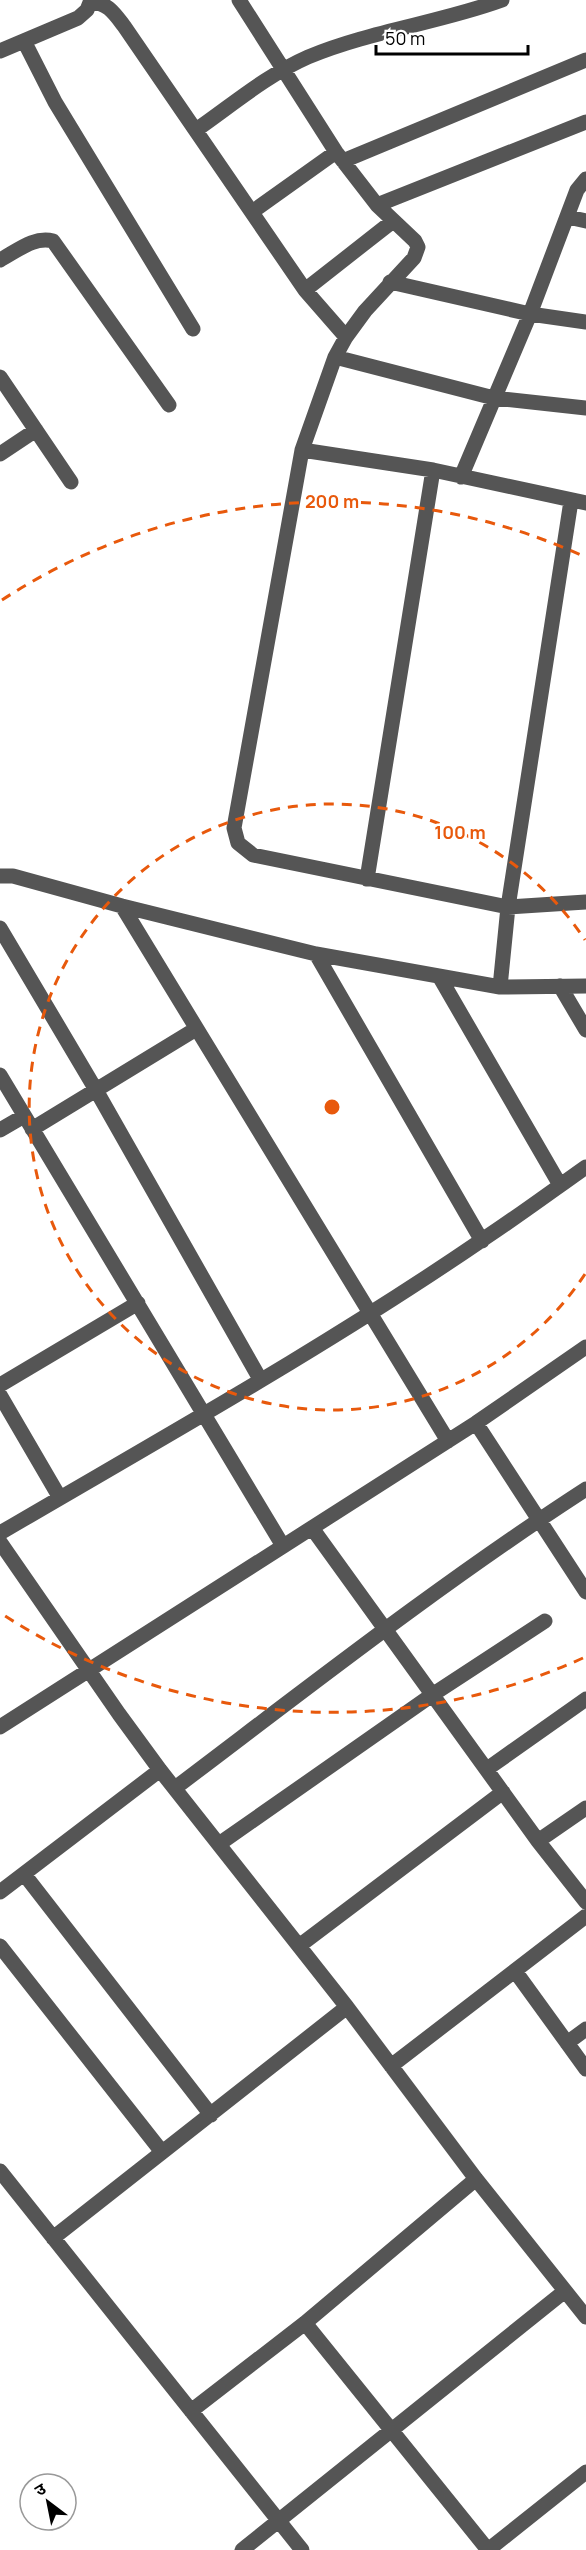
<svg xmlns="http://www.w3.org/2000/svg" width="586" height="2550" font-family="Manrope,'Noto Sans Devanagari',sans-serif">
<style>
.lines{fill:none;stroke-linecap:round;stroke-linejoin:round}
.minor{stroke:#555;stroke-width:15}
.ring{fill:none;stroke:#e8590c;stroke-width:3;stroke-dasharray:10 8}
.centre{fill:#e8590c;stroke:#fff;stroke-width:3}
.ring-label{font-size:18px;text-anchor:middle;font-weight:bold;fill:#e8590c;stroke:#fff;stroke-width:5;stroke-linejoin:round;paint-order:stroke}
</style>
<rect width="100%" height="100%" fill="#fff"/>
<g class="lines">
<path class="minor" d="M239 0 336 152 377 205 415 241 418 247 414 258 365 311 346 337 335 357 302 450 234 828 238 843 253 855 508 907 586 902
M91 2C108 3 114 13 124 26L305 290 346 337
M24 41 55 102 193 329
M0 51 78 18 87 10 91 0
M196 130C232 105 267 75 308 57 370 31 439 23 502 0
M343 161 586 60
M377 205 586 122
M252 212 336 152
M568 217 586 221
M0 260C17 251 34 236 53 241L169 405
M390 282 530 314 586 322
M305 290 393 221
M335 357 494 398 586 408
M0 377 71 482
M302 450 433 470 586 503
M0 454 36 430
M461 477 530 314 577 190 586 179
M0 876H13L122 906 316 954 500 987 586 986
M367 879 433 470
M122 906 448 1441
M0 928 96 1090 260 1379
M316 954 482 1241
M439 976 560 1185
M560 986 586 1030
M500 987 508 907 571 501
M0 1075 283 1546
M32 1129 196 1029
M0 1130 24 1116
M0 1385 138 1303
M0 1395 60 1498
M476 1423 586 1592
M312 1528 538 1841 586 1902
M0 1533C162 1438 327 1346 482 1240 517 1217 552 1191 586 1167
M0 1542 119 1714 160 1770 347 2007 476 2179 586 2317
M0 1727 476 1423 586 1347
M487 1769 586 1699
M175 1788C310 1686 444 1581 586 1489
M538 1841 586 1808
M219 1844 432 1695 545 1621
M24 1874 211 2115
M0 1892 160 1770
M0 1946 162 2152
M299 1946 503 1792
M515 1971 586 2069
M567 2043 586 2029
M391 2066 586 1916
M0 2171 302 2550
M53 2238 347 2007
M305 2323 488 2550
M191 2411 305 2323 476 2179
M242 2550 565 2291
M488 2550 586 2472"/>
</g>
<g class="ring">
<path d="M585 1274A303 303 0 1 1 585 940"/>
<path d="M583 1658A605 605 0 0 1 2 1614M2 600A605 605 0 0 1 583 556"/>
</g>
<circle cx="332" cy="1107" r="9" class="centre"/>
<g class="ring-label">
<text x="332" y="508">200 m</text>
<text x="460" y="839">100 m</text>
</g>
<g transform="translate(48 2502) rotate(328)"><circle r="28" fill="#ffffff" stroke="#999999" stroke-width="1.5"/>
<path d="M0-4.5L10 22L0 15L-10 22Z" fill="#000000"/>
<text y="-9" font-size="16" font-weight="bold" text-anchor="middle" fill="#000000">उ</text>
</g>
<path d="M376 45v9h152v-9" fill="none" stroke="#000000" stroke-width="3"/>
<text x="385" y="45" font-size="18" fill="#000000" stroke="#ffffff" stroke-width="4.5" paint-order="stroke">50 m</text>
</svg>
